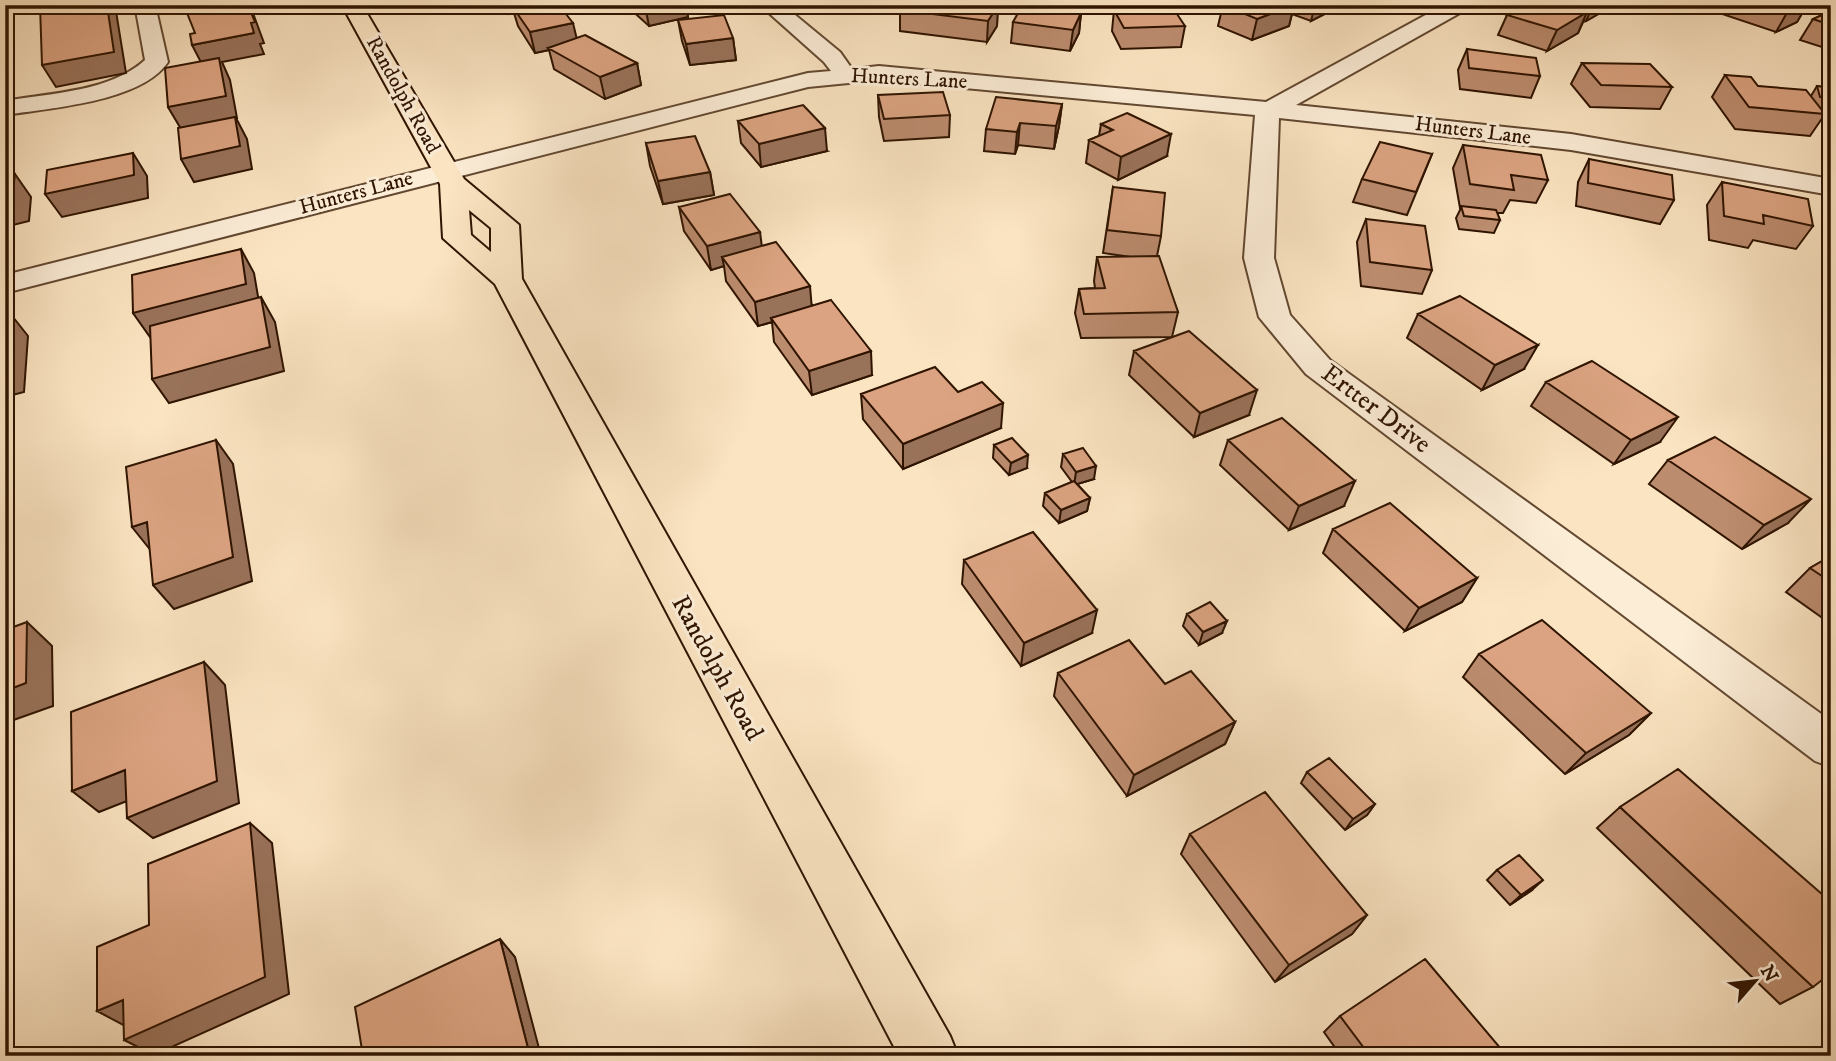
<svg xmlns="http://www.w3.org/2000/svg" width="1836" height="1061" font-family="'IM FELL DW Pica',serif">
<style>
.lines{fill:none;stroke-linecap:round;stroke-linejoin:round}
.street-casing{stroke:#624830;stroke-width:4}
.primary-casing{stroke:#2f1400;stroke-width:4}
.street{fill:#fcedd7;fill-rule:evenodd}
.primary{fill:#fbe4c2;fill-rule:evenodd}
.wall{fill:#bc8c6f;stroke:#2f1400;stroke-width:2}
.shaded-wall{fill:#99725a;stroke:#2f1400;stroke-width:2}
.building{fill:#dba381;stroke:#2f1400;stroke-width:2}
.labels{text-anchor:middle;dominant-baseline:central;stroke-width:6;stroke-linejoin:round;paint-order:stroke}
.far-street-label{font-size:21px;fill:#2f1400;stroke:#fcedd7}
.street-label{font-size:26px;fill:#2f1400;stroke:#fcedd7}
</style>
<rect width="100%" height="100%" fill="#fbe4c2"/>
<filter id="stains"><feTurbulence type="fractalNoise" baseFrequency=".00286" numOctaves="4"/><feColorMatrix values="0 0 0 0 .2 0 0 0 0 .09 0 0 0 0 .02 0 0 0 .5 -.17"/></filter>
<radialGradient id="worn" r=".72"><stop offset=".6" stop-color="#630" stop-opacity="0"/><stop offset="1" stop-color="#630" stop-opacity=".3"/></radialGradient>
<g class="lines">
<g class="street-casing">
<path id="street" d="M135 5H155L168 62C141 102 50 108 5 115V101C50 93 110 92 145 60Z
M760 5H783L840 52 852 69 879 66 1266 102 1444 5H1470L1467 9 1296 105 1571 134 1831 179V195L1571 150 1279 118 1274 258 1290 315 1330 360 1831 721V767L1815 761 1306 374 1259 317 1244 258 1255 115 879 80 808 87 5 293V275L808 73 831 71 824 62Z"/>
</g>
<g class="primary-casing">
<path id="primary" d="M342 5H362L464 179 519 225 522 279 950 1036 958 1056H899L495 284 443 238 440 184ZM469 210 491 228V252L471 235Z"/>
</g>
<use href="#street" class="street"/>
<use href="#primary" class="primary"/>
</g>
<path class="wall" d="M502 5H559L576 38 637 63 641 85 605 99 554 69 549 50 535 53 518 26 514 13 508 14Z
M628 5H686L688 17 649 26 628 7Z
M998 5 997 26 987 42 900 31V10Z
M1083 5H1101L1100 11 1089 13 1082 8Z
M1223 5H1342L1311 21 1292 14 1289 26 1252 40 1218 26Z
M1523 5H1614L1586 21 1584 20 1578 33 1547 51 1498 35 1507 15Z
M1723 5H1807L1797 22 1776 32 1719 13Z
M1114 10 1185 26 1181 47 1121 49 1112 31Z
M1831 11V50L1800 40 1813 19Z
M1081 13 1079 33 1070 51 1011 43 1013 22Z
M678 20 733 38 736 60 690 65 682 41Z
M1467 49 1540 76 1531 98 1460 89 1458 70Z
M1582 63 1672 87 1660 109 1590 107 1571 84Z
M1725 75 1758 86 1811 96 1817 86 1831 88V112L1823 110 1825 114 1810 136 1735 129 1712 97Z
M878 95 950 115 949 137 884 141 879 117Z
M1062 104 1059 126 1054 149 1018 145 1015 154 984 151 986 129Z
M738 121 827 151 761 167 741 143Z
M1101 124 1167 156 1118 180 1086 163 1089 140 1099 136Z
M646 143 710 172 714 195 663 204 650 166Z
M1463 145 1548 180 1536 203 1510 200 1503 213H1497L1500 220 1494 233 1459 229 1456 218 1461 208H1460L1453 168Z
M1432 154 1407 215 1353 202 1362 179Z
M1589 159 1674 200 1660 224 1576 206 1578 182Z
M1722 182 1813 226 1796 249 1753 240 1748 248 1709 240 1707 205Z
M1113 187 1161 236 1157 256 1178 312 1172 337 1081 338 1075 313 1079 289 1095 288 1094 281 1097 257H1131L1103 253Z
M679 207 762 246 872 375 812 395 774 342 772 322 758 326 726 281 724 266 711 270 684 231Z
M1366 219 1432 270 1422 294 1361 286 1357 242Z
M1418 314 1524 369 1482 390 1407 338Z
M1134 351 1249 415 1194 437 1129 375Z
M1546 382 1660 442 1614 464 1531 406Z
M958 392 1001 428 903 469 863 419 861 394Z
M1228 440 1344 506 1289 530 1220 465Z
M994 445 1027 468 1009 475 993 458Z
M1063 454 1094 479 1077 484 1090 498 1087 511 1059 523 1043 506 1045 493 1072 482 1061 467Z
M1668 460 1788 523 1742 549 1649 484Z
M1333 529 1477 578 1462 602 1405 631 1323 553Z
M1831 556V624L1786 592 1810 568Z
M964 560 1092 633 1021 666 962 584Z
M1187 614 1222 633 1199 645 1183 626Z
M1479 654 1651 713 1629 735 1565 774 1463 677Z
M1058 673 1235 722 1225 744 1127 796 1054 696Z
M1307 772 1375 804 1367 815 1345 830 1301 783Z
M1620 807 1813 987 1780 1004 1597 828Z
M1190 834 1367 915 1352 934 1275 982 1181 854Z
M1497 870 1532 890 1510 905 1487 880Z
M1340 1016 1507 1056H1341L1324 1032Z"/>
<path class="shaded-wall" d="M107 5H115L126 73 56 87 42 65Z
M186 5H250L264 43 260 44 264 54 222 62 230 80 237 118H236L247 139 252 169 194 182 181 159V129L168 107 203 66 192 45 254 33 195 24Z
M506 5H545L512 6 514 13 508 14Z
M686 5 688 17 649 26 645 6Z
M998 5 997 26 987 42 988 21Z
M1090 5H1101L1100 11 1089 13Z
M1294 5 1289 26 1252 40 1257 19Z
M1315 5H1342L1311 21Z
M1593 5H1614L1586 21Z
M1801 5H1807L1797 22 1776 32 1788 11Z
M1587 12 1578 33 1547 51 1557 30Z
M1081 13 1079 33 1070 51 1073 30Z
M573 23 578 44 548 48 549 50 535 53 530 32Z
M733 38 736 60 690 65 686 44Z
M637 63 641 85 605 99 600 77Z
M1062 104 1059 126 1054 149 1056 126Z
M1020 123 1018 145 1015 154 1017 132Z
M825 128 827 151 761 167 759 144Z
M1171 134 1167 156 1118 180 1121 157Z
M133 153 147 176 148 198 62 217 45 194Z
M710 172 714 195 663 204 658 181Z
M15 174 31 197 29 221 5 227V199Z
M760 232 763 255 722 257 724 266 711 270 707 246Z
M241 249 254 273 260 308 150 337 133 313Z
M810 286 812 310 771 318 772 322 758 326 755 302Z
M261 297 275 322 284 371 169 403 152 379Z
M9 312 28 336 24 392 5 397V346Z
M1538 345 1524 369 1482 390 1495 365Z
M871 351 872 375 812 395 809 371Z
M1257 390 1249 415 1194 437 1200 413Z
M1003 403 1001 428 903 469V444Z
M1678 417 1660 442 1614 464 1631 440Z
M216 440 233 464 252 581 174 609 153 585Z
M1028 455 1027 468 1009 475 1011 463Z
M1096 466 1094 479 1074 485 1076 472Z
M1355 481 1344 506 1289 530 1299 506Z
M1090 498 1087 511 1059 523 1061 510Z
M1811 499 1788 523 1742 549 1764 525Z
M147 522 152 552 132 527Z
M1477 578 1462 602 1405 631 1419 608Z
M1097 610 1092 633 1021 666 1024 643Z
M1227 621 1222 633 1199 645 1203 632Z
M27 622 52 646 53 706 5 723V691Z
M204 662 225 685 239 803 153 838 127 818Z
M1651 713 1629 735 1565 774 1586 753Z
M1235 722 1225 744 1127 796 1134 775Z
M125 770 150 792 99 812 72 791Z
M1375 804 1367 815 1345 830 1353 819Z
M250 823 272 843 289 994 154 1055 124 1040Z
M1543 880 1532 890 1510 905 1521 895Z
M1367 915 1352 934 1275 982 1289 965Z
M500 939 515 957 541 1056H530Z
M123 1000 127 1027 97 1011Z"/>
<path class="building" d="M40 5H107L114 52 42 65Z
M202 5H248L255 22 251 23 254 33 192 45 190 34 195 33 185 8Z
M559 5 573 23 530 32 512 6Z
M903 5H998L988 21 900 10Z
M1223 5H1294L1257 19Z
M1523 5H1565L1587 12 1557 30 1507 15Z
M1770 5H1801L1788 11Z
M1022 6 1081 13 1073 30 1013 22Z
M1173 8 1185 26 1124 28 1114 10Z
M1831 11V25L1813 19Z
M724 15 733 38 686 44 678 20Z
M585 35 637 63 600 77 548 48Z
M1467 49 1536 58 1540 76 1469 68Z
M219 58 226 96 168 107 165 68Z
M1582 63 1650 64 1672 87 1601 85Z
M1725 75 1751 77 1758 86 1806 90 1825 114 1749 107Z
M1817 86 1831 88V99L1820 97Z
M943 92 950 115 884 119 878 95Z
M996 97 1062 104 1056 126 1020 123 1017 132 986 129Z
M803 105 825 128 759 144 738 121Z
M1127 113 1171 134 1121 157 1089 140 1113 130 1101 124Z
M235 117 240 146 181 159 178 128Z
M695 136 710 172 658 181 646 143Z
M1380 142 1432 154 1416 192 1362 179Z
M1463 145 1541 155 1548 180 1511 175 1514 190 1470 184Z
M133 153 134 175 45 194 47 170Z
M1589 159 1672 175 1674 200 1588 183Z
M15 174 12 198 5 199V176Z
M1722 182 1808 199 1813 226 1763 215 1764 224 1724 216Z
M1113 187 1165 193 1161 236 1107 230Z
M730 194 760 232 707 246 679 207Z
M1461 206 1496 210 1500 220 1464 216Z
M1366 219 1425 226 1432 270 1370 262Z
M776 242 810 286 755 302 722 257Z
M241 249 246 284 133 313 132 275Z
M1159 256 1178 312 1084 314 1079 289 1105 288 1097 257Z
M1460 296 1538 345 1495 365 1418 314Z
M261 297 270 347 152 379 150 326Z
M831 300 871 351 809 371 771 318Z
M9 312 5 346V313Z
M1189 331 1257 390 1200 413 1134 351Z
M1592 361 1678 417 1631 440 1546 382Z
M935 367 958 392 982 382 1003 403 903 444 861 394Z
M1282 418 1355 481 1299 506 1228 440Z
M1715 437 1811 499 1764 525 1668 460Z
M1012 438 1028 455 1011 463 994 445Z
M216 440 233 557 153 585 147 522 132 527 126 467Z
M1083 448 1096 466 1076 472 1063 454Z
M1074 481 1090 498 1061 510 1045 493Z
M1390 503 1477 578 1419 608 1333 529Z
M1033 532 1097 610 1024 643 964 560Z
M1831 556V582L1810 568Z
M1210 602 1227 621 1203 632 1187 614Z
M1542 620 1651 713 1586 753 1479 654Z
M27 622 26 683 5 691V630Z
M1129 640 1165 684 1191 671 1235 722 1134 775 1058 673Z
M204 662 217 781 127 818 125 770 72 791 71 712Z
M1329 758 1375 804 1353 819 1307 772Z
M1678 769 1831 902V973L1813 987 1620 807Z
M1265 792 1367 915 1289 965 1190 834Z
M250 823 265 977 124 1040 123 1000 97 1011V947L149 925 148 864Z
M1519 855 1543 880 1521 895 1497 870Z
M500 939 530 1056H363L355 1007Z
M1425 959 1507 1056H1370L1340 1016Z"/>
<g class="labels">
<g class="far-street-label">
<text transform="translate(909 79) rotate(3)">Hunters Lane</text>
<text transform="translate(403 95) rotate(61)">Randolph Road</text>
<text transform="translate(1473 131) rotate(7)">Hunters Lane</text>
<text transform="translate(356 193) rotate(-15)">Hunters Lane</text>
</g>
<g class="street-label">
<text transform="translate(1376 409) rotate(37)">Ertter Drive</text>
<text transform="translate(717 668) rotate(61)">Randolph Road</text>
</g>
</g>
<rect width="1836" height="1061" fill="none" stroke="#fbe4c2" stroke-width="28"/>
<rect x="7" y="7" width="1822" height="1047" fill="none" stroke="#2f1400" stroke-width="3.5"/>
<rect x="14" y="14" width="1808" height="1033" fill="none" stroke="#2f1400" stroke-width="2"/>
<g transform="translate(1755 981) rotate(62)" stroke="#fcedd7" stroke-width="5" paint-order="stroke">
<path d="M0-5L12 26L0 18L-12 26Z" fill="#2f1400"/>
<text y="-10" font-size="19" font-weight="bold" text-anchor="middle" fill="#2f1400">N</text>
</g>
<rect width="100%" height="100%" filter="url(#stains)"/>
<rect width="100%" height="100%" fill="url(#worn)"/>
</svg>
